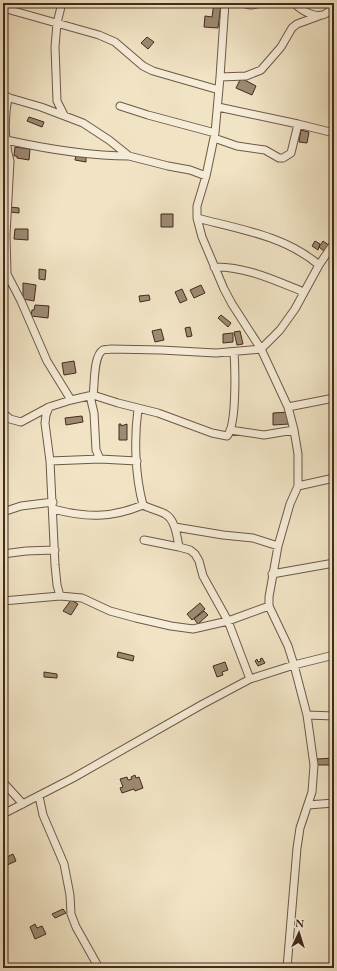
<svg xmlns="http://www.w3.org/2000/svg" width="337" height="971" font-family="'EB Garamond',serif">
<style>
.building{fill:#9d8b74;stroke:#432a1c}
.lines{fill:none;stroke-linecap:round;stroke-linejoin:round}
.street-casing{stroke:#6e5846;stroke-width:9}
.street{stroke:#f6edd9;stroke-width:7}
</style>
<rect width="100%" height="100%" fill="#f1e4c5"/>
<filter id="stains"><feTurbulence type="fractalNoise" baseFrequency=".005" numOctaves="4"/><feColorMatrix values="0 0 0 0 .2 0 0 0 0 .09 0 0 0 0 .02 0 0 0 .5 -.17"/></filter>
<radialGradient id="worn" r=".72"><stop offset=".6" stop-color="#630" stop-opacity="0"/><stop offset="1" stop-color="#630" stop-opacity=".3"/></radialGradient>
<path class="building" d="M214 3 221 4 218 28 204 27 205 16 212 17Z
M147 37 154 42 148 49 141 43Z
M241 78 256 86 252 95 236 88Z
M29 117 44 122 42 127 27 121Z
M301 130 309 132 307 143 299 142Z
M15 147 30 149 29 160 17 158V156H14Z
M76 155 86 157V162L75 160Z
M10 207 19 208V213L10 212Z
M161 214H173V227H161Z
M15 229H28V240L14 239Z
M315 241 320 244 318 250 312 246Z
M323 241 330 246 325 252 319 247Z
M39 269 46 270 45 280 39 279Z
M23 283 36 285 34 301 23 299Z
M201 285 205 293 194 298 190 290Z
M182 289 187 300 180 303 175 292Z
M149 295 150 300 140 302 139 296Z
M35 305 49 306 48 318 31 316 32 310H34Z
M221 315 231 323 228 327 218 318Z
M190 327 192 336 187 337 185 328Z
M161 329 164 340 155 342 152 331Z
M240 331 243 344 237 345 234 332Z
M233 333V342L223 343V334Z
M74 361 76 373 64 375 62 363Z
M289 412V424L273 425V413Z
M82 416 83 422 66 425 65 418Z
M119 424H121V426L127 424V440H119Z
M71 600 78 604 71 615 63 611Z
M200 603 205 609 192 620 187 614Z
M204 611 208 615 198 624 194 619Z
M118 652 134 656 133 661 117 657Z
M262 658 265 663 258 666 255 661 257 659 258 662 261 661 260 659Z
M225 662 228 670 222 672 223 675 217 677 213 666Z
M44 672 57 674V678L44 677Z
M334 758V765H317V759Z
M135 775 136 778 139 777 143 788 135 791 134 789 122 793 120 788 123 787 120 779 127 777 128 780 132 779 131 777Z
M13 854 16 861 3 867V859Z
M63 909 66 913 55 918 52 914Z
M35 924 37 928 42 926 46 934 35 939 30 927Z"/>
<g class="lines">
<g class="street-casing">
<path id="street" d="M62 3 57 23 55 47 57 101 64 115
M225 3 220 77 215 133 206 176 197 206V218L202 237 224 289 232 304 261 349 288 407 294 430 298 454V486L290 504 278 546 269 597V606L288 646 294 665 307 715 314 765 312 792 300 828 297 848 287 968
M241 3 251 5 262 3
M294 3C302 11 318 21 328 12 331 11 332 7 334 4
M3 8 99 35 115 42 143 66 153 71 219 90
M220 77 246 76 261 70 281 47 292 28 297 24 319 16
M3 96 41 107 83 123 109 140 129 156 168 166 190 170 206 176
M8 97C4 119 4 140 10 161L6 235 7 274 21 301 47 361 71 400
M120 106 148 115 215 133
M218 107 298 124 334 133
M214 138 237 146 265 150 279 158H283L291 153 298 124
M6 140C47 149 87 156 129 156
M197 218C239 229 285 236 319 265
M214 267C245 266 276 281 304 292
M3 290 7 274
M93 395 118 403 158 413 212 433 227 436C237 426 235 367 234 352
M90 396 94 413 96 450 100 459
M49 407 46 415 45 423 50 461 55 565 57 585 60 596
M288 407 334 398
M138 409C134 439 135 475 143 505 150 509 158 510 165 514 175 519 177 536 179 547
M3 413 10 419 21 422 49 407 71 400 93 395C95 384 93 356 103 350 105 349 108 350 110 349L161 350 216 353 261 349 280 330 295 309 319 265 334 243
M230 430 264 435 294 430
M50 461 100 459 137 461
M298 486 334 478
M53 509C87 518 111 518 143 505
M3 512 21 506 53 502
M175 527 223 535 253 538 278 546
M144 540 179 547 190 550 195 554 199 561 203 576 228 621 250 679
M3 554 26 551 55 550
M272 574 334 563
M3 601 60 596 82 598 110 611 136 618 171 626 193 629 228 621 269 606
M307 715 334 716
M3 782 23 804
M39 796 43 815 64 864 70 895 71 914 76 927 99 968
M308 805 334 803
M3 814 73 778 203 704 250 679 294 665 334 655"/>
</g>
<use href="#street" class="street"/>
</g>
<rect width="337" height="971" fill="none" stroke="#f1e4c5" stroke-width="16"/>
<rect x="4" y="4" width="329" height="963" fill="none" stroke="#432a1c" stroke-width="2"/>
<rect x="8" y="8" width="321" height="955" fill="none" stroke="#432a1c"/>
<g transform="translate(299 933) rotate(4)" stroke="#f6edd9" stroke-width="3" paint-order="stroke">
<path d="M0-3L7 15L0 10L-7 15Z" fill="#432a1c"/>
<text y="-6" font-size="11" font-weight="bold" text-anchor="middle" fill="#432a1c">N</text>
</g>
<rect width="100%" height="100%" filter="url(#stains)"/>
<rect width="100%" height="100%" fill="url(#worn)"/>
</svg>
